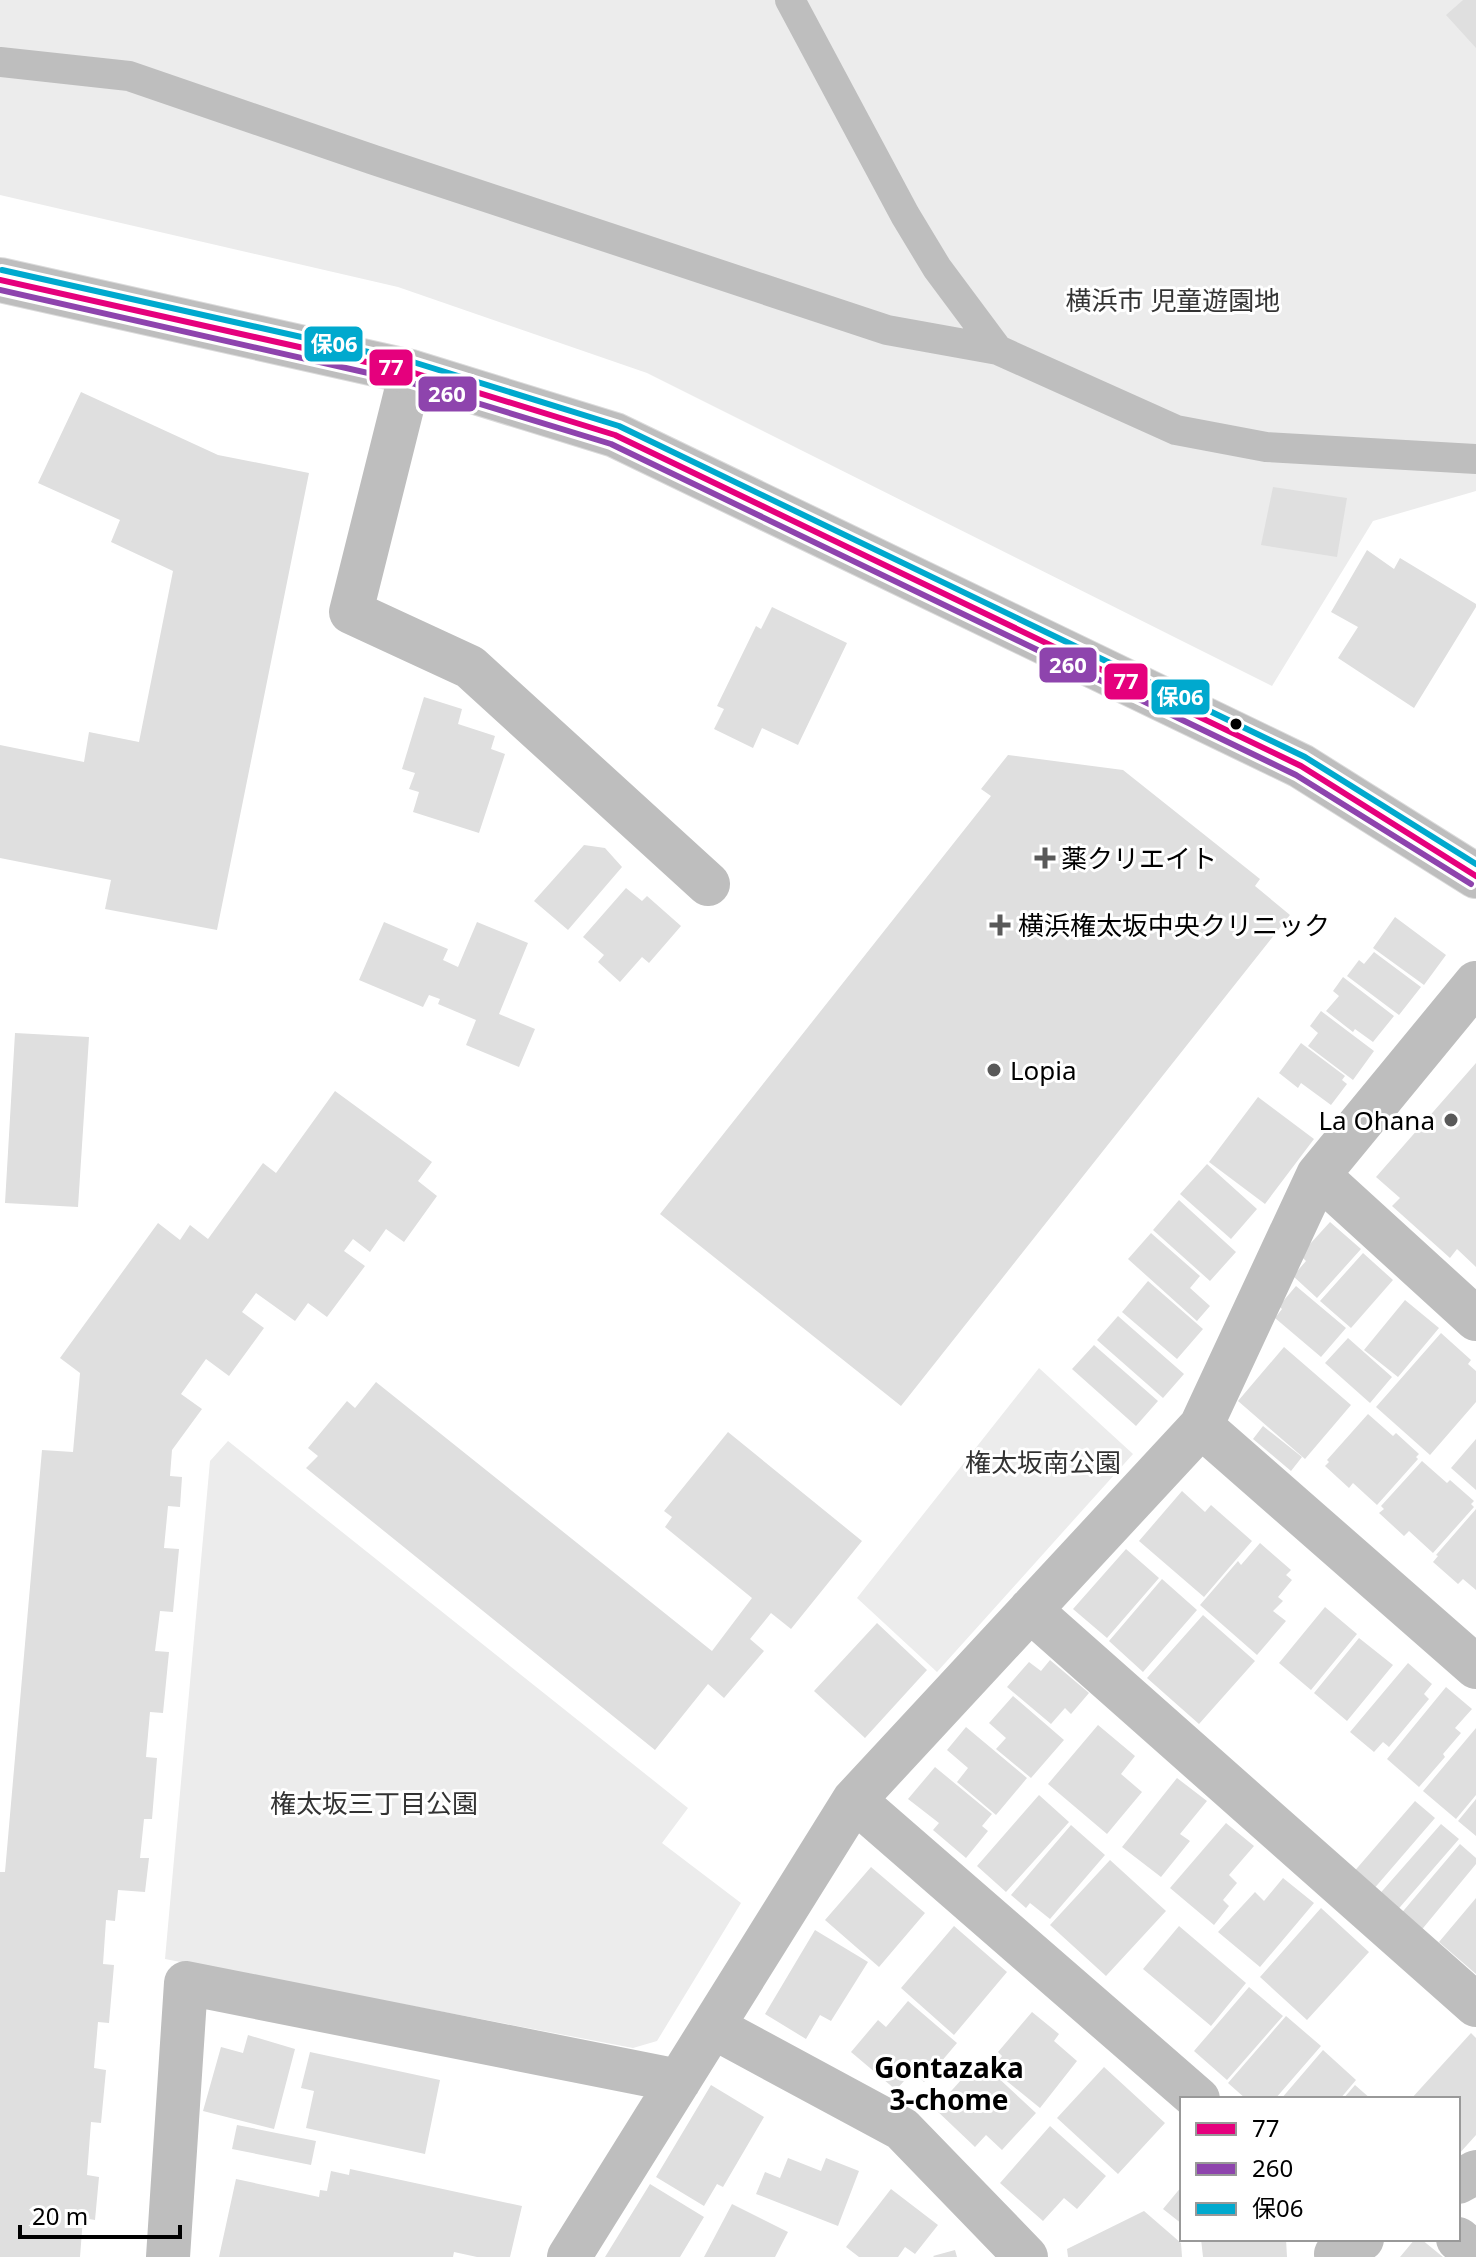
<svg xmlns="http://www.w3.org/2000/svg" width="1476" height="2257" font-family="'Noto Sans','Noto Sans JP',sans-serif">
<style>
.green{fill:#ececec}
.building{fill:#dfdfdf}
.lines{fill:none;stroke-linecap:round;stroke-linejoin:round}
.highway-casing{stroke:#dbdbdb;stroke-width:46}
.lane{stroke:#bebebe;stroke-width:30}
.street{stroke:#bebebe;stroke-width:44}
.highway{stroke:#bebebe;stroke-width:44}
.bus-1-casing{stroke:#fff;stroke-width:12}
.bus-2-casing{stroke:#fff;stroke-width:12}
.bus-3-casing{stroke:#fff;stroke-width:12}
.bus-1{stroke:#e5007d;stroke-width:6}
.bus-2{stroke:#8e44ad;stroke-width:6}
.bus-3{stroke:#00a9ce;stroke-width:6}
.bus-dot{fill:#000;stroke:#fff;stroke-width:3}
.poi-dot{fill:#595959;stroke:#fff;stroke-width:3}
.labels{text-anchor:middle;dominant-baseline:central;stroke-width:6;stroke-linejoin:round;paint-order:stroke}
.park-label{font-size:26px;fill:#333;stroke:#fff}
.poi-label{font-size:26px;fill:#000;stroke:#fff;text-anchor:start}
.neighbourhood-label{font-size:28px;font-weight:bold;fill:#000;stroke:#fff}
.line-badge{stroke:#fff;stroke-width:3}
.badge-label{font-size:22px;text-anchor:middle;font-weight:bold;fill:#fff}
</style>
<rect width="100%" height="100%" fill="#fff"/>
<path class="green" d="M0 0H1476V491L1373 521 1272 686 647 373 398 287 0 195Z
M1039 1368 1133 1454 937 1672 857 1598Z
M228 1441 688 1808 662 1843 741 1903 657 2041 633 2048 165 1959 210 1461Z"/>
<path class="building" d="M1463 0H1476V48L1446 15Z
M81 392 218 455 309 473 217 930 105 909 111 880 0 858V745L84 762 89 732 139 742 173 571 111 542 120 520 38 483Z
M1273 487 1347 498 1337 557 1261 545Z
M1367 550 1394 569 1400 558 1476 604V607L1414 708 1338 658 1358 627 1331 612Z
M772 607 847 643 798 745 762 728 753 748 714 729 724 709 717 706 756 626 761 629Z
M424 697 462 709 458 724 495 736 491 749 505 754 479 833 413 812 419 792 409 789 415 773 402 769Z
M1008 755 1123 770 1260 879 1255 886 1290 915 901 1406 660 1214 991 796 981 789Z
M584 845 605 848 622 867 568 930 534 901Z
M626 888 642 901 647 896 681 926 649 963 642 957 620 982 598 962 604 955 583 937Z
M1395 917 1446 955 1424 985 1373 948Z
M384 922 448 949 443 960 458 967 477 922 528 943 499 1014 535 1029 519 1067 466 1045 476 1020 438 1004 440 999 429 995 423 1007 359 980Z
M1374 952 1421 987 1399 1015 1347 976 1359 960 1364 964Z
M1343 977 1394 1016 1373 1042 1355 1029 1353 1032 1326 1011 1339 996 1333 991Z
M1321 1011 1374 1051 1353 1080 1308 1046 1318 1033 1310 1026Z
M15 1033 89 1037 78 1207 5 1203Z
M1301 1043 1345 1076 1342 1080 1347 1084 1331 1105 1301 1083 1298 1088 1279 1073Z
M1476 1063V1267L1457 1249 1450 1258 1392 1206 1400 1198 1376 1177Z
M335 1091 432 1162 418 1181 437 1196 404 1242 386 1229 370 1252 353 1239 344 1251 365 1266 327 1317 308 1303 295 1321 256 1293 242 1312 264 1328 229 1376 206 1359 181 1394 202 1409 172 1450 170 1476 182 1477 180 1507 168 1506 164 1548 179 1549 173 1612 160 1611 155 1651 169 1652 163 1713 150 1712 146 1757 157 1758 152 1819H144L140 1858H149L145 1892 118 1890 115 1921 106 1920 103 1964 114 1965 109 2023 98 2022 94 2068 106 2070 101 2123 91 2122 87 2175 99 2177 95 2220 83 2218 80 2257H0V1872H5L42 1450 73 1452 80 1373 60 1358 158 1223 180 1240 190 1225 208 1239 263 1163 276 1173Z
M1258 1097 1314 1139 1265 1204 1209 1162Z
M1207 1164 1257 1209 1231 1239 1180 1194Z
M1179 1200 1236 1252 1210 1281 1153 1230Z
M1330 1222 1361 1249 1317 1298 1293 1276 1306 1261 1300 1255Z
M1151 1233 1200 1276 1190 1288 1210 1306 1197 1321 1128 1259Z
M1363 1253 1393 1280 1351 1328 1320 1301Z
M1148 1281 1203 1329 1177 1359 1122 1312Z
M1296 1286 1346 1328 1321 1357 1275 1318 1282 1309 1279 1306Z
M1405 1300 1439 1328 1398 1377 1364 1350Z
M1118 1316 1184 1374 1163 1398 1097 1340Z
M1441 1333 1471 1360 1468 1364 1476 1371V1402L1430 1455 1376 1407Z
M1348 1338 1392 1377 1370 1403 1325 1363Z
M1094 1345 1158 1401 1136 1426 1072 1369Z
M1284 1347 1351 1405 1305 1459 1238 1401Z
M376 1382 712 1651 752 1598 665 1527 672 1517 664 1511 728 1432 862 1541 791 1629 771 1613 750 1639 764 1651 724 1698 708 1684 655 1750 306 1468 318 1456 308 1448 347 1401 355 1408Z
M1368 1414 1393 1436 1396 1433 1419 1454 1416 1457 1418 1459 1377 1505 1353 1483 1349 1488 1325 1466 1329 1462 1327 1460Z
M1263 1426 1302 1457 1291 1471 1253 1439Z
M1476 1439V1490L1451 1468Z
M1422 1461 1447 1483 1450 1480 1474 1501 1471 1504 1474 1507 1433 1553 1409 1531 1404 1536 1379 1513 1384 1509 1381 1506Z
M1182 1491 1205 1512 1211 1505 1252 1541 1204 1597 1139 1541Z
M1476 1509V1590L1463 1579 1458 1584 1433 1562 1438 1556 1436 1555Z
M1260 1543 1291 1570 1286 1575 1292 1580 1278 1597 1283 1601 1273 1611 1286 1621 1257 1655 1200 1605 1238 1561 1241 1565Z
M1126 1549 1159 1578 1107 1638 1073 1609Z
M1162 1579 1197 1610 1143 1672 1109 1641Z
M1325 1607 1357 1634 1311 1690 1279 1663Z
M1203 1615 1255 1661 1199 1724 1147 1678Z
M877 1623 927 1670 865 1738 814 1691Z
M1359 1638 1393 1665 1347 1721 1314 1693Z
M1050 1660 1089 1693 1071 1714 1065 1708 1051 1724 1007 1687 1029 1662 1041 1671Z
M1408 1663 1432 1684 1424 1694 1429 1699 1389 1747 1383 1742 1374 1752 1350 1732Z
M1446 1687 1472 1709 1455 1728 1461 1733 1443 1754 1445 1757 1419 1787 1387 1759Z
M1013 1696 1064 1740 1031 1778 996 1749 1006 1738 989 1723Z
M1098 1725 1135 1756 1121 1774 1142 1792 1107 1834 1048 1784Z
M966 1727 1027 1778 996 1815 957 1782 968 1768 947 1750Z
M1476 1728V1795L1456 1819 1423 1791Z
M935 1767 992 1814 982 1826 988 1831 966 1858 933 1830 939 1823 908 1799Z
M1177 1778 1207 1801 1180 1834 1190 1841 1161 1877 1122 1847Z
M1039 1795 1069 1822 1006 1892 977 1866Z
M1476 1799V1836L1458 1821Z
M1415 1801 1435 1818 1372 1891 1352 1874Z
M1226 1823 1254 1846 1229 1875 1237 1883 1223 1900 1229 1906 1214 1925 1170 1888Z
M1441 1824 1459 1839 1394 1914 1376 1898Z
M1071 1825 1105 1855 1050 1919 1030 1903 1026 1908 1011 1895Z
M1460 1844 1476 1858V1864L1419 1933 1399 1916Z
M1110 1860 1166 1911 1106 1976 1050 1925Z
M871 1867 925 1913 879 1967 825 1920Z
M1283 1878 1314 1903 1260 1967 1218 1932 1255 1892 1264 1901Z
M1476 1898V1974L1439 1942Z
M1321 1908 1369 1952 1307 2020 1260 1977Z
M954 1926 1007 1972 954 2035 901 1988Z
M1179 1926 1246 1983 1211 2026 1143 1969Z
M815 1930 868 1962 831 2021 820 2015 806 2039 765 2014Z
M1249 1987 1283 2016 1227 2080 1194 2051Z
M908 2001 957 2043 924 2082 912 2072 896 2090 851 2052 878 2020 886 2027Z
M1032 2012 1059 2034 1054 2041 1077 2061 1040 2108 992 2069 1002 2056 998 2052Z
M1286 2016 1321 2046 1275 2099H1246L1228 2083Z
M1471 2033 1476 2038V2135L1458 2155V2099H1411Z
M248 2035 295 2049 274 2129 203 2111 221 2047 243 2053Z
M1323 2050 1356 2080 1340 2099H1281Z
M310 2052 440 2080 425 2154 306 2128 314 2091 301 2088Z
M979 2060 1036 2113 1002 2150 986 2135 975 2147 935 2109Z
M1104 2067 1165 2123 1118 2174 1057 2118Z
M711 2085 764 2117 723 2187 717 2184 704 2206 656 2177Z
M1355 2085 1371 2099H1343Z
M237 2125 316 2141 311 2165 232 2149Z
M1050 2126 1106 2176 1077 2209 1064 2198 1043 2221 1000 2183Z
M788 2158 821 2171 826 2158 859 2171 838 2226 756 2194 765 2172 780 2178Z
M350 2169 522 2206 510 2257H477L454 2252 453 2257H219L236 2179 319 2197 320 2190 327 2191 331 2171 349 2175Z
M650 2184 704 2217 680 2257H605Z
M1182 2186V2224L1163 2209Z
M891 2189 938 2225 915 2254 905 2247 898 2257H859L846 2247Z
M732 2204 788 2232 775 2257H704Z
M1144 2211 1181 2243 1182 2257H1068L1067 2249Z
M1201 2239H1286L1287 2257H1203Z
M1415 2239H1421L1443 2257H1400Z
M955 2250 957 2257H934L933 2256Z"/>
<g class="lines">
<g class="highway-casing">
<path id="highway" d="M0 280 411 372 615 435 1301 766 1476 876"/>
</g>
<path class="lane" d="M790 0 905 215 937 268 998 350
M0 62 129 76 374 160 887 330 998 350 1176 430 1266 447 1476 459"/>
<path class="street" d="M411 372 351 612 470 667 708 884
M1318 1175 1476 1319
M1201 1426 1476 1667
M1030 1610 1476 2005
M854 1800 1198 2099
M713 2027 902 2129 1026 2257
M1458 2182 1476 2172
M1458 2239 1476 2254
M1336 2254 1362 2239
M168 2257 186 1983 679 2081
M569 2257 854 1800 1201 1426 1318 1175 1476 983"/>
<use href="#highway" class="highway"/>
<g class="bus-1-casing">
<path id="bus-1" d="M0 280 411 372 615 435 1301 766 1476 876"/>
</g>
<g class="bus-2-casing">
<path id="bus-2" d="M0 290 408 382 611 444 1296 775 1471 884"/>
</g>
<g class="bus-3-casing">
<path id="bus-3" d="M2 270 413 362 619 426 1305 757 1476 864"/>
</g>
<use href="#bus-1" class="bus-1"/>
<use href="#bus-2" class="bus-2"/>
<use href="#bus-3" class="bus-3"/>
</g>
<circle class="bus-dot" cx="1236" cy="724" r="7"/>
<g class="poi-dot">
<path d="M1041 846h8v8h8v8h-8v8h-8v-8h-8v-8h8z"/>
<path d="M996 913h8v8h8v8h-8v8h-8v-8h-8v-8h8z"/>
<circle cx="994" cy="1070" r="8"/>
<circle cx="1451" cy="1120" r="8"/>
</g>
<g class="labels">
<g class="park-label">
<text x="1173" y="300">横浜市 児童遊園地</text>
<text x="1043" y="1462">権太坂南公園</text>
<text x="374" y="1803">権太坂三丁目公園</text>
</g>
<g class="poi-label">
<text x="1061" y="858">薬クリエイト</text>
<text x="1018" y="925">横浜権太坂中央クリニック</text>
<text x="1010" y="1070">Lopia</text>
<text x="1435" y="1120" text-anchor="end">La Ohana</text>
</g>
<g class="neighbourhood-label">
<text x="949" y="2067">Gontazaka<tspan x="949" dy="32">3-chome</tspan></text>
</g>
</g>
<g class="line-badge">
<rect x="303" y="325" width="61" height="38" rx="8" fill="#00a9ce"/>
<rect x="368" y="348" width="46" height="39" rx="8" fill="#e5007d"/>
<rect x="417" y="375" width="61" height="38" rx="8" fill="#8e44ad"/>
<rect x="1038" y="646" width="60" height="38" rx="8" fill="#8e44ad"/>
<rect x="1103" y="662" width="46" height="39" rx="8" fill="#e5007d"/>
<rect x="1150" y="678" width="61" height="38" rx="8" fill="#00a9ce"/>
</g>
<g class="badge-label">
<text x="334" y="352">保06</text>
<text x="391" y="375">77</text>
<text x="447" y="402">260</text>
<text x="1068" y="673">260</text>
<text x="1126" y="689">77</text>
<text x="1180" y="705">保06</text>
</g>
<rect x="1180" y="2097" width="280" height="144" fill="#ffffff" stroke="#999999" stroke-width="2"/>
<rect x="1196" y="2123" width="40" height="12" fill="#e5007d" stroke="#999999" stroke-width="2"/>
<text x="1252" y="2137" font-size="24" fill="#000000">77</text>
<rect x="1196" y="2163" width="40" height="12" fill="#8e44ad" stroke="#999999" stroke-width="2"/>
<text x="1252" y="2177" font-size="24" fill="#000000">260</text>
<rect x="1196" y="2203" width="40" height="12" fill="#00a9ce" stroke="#999999" stroke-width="2"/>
<text x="1252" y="2217" font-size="24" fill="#000000">保06</text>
<path d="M20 2225v12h160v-12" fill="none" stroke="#000000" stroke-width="4"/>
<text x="32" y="2225" font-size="24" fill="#000000" stroke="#ffffff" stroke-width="6" paint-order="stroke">20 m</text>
</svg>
